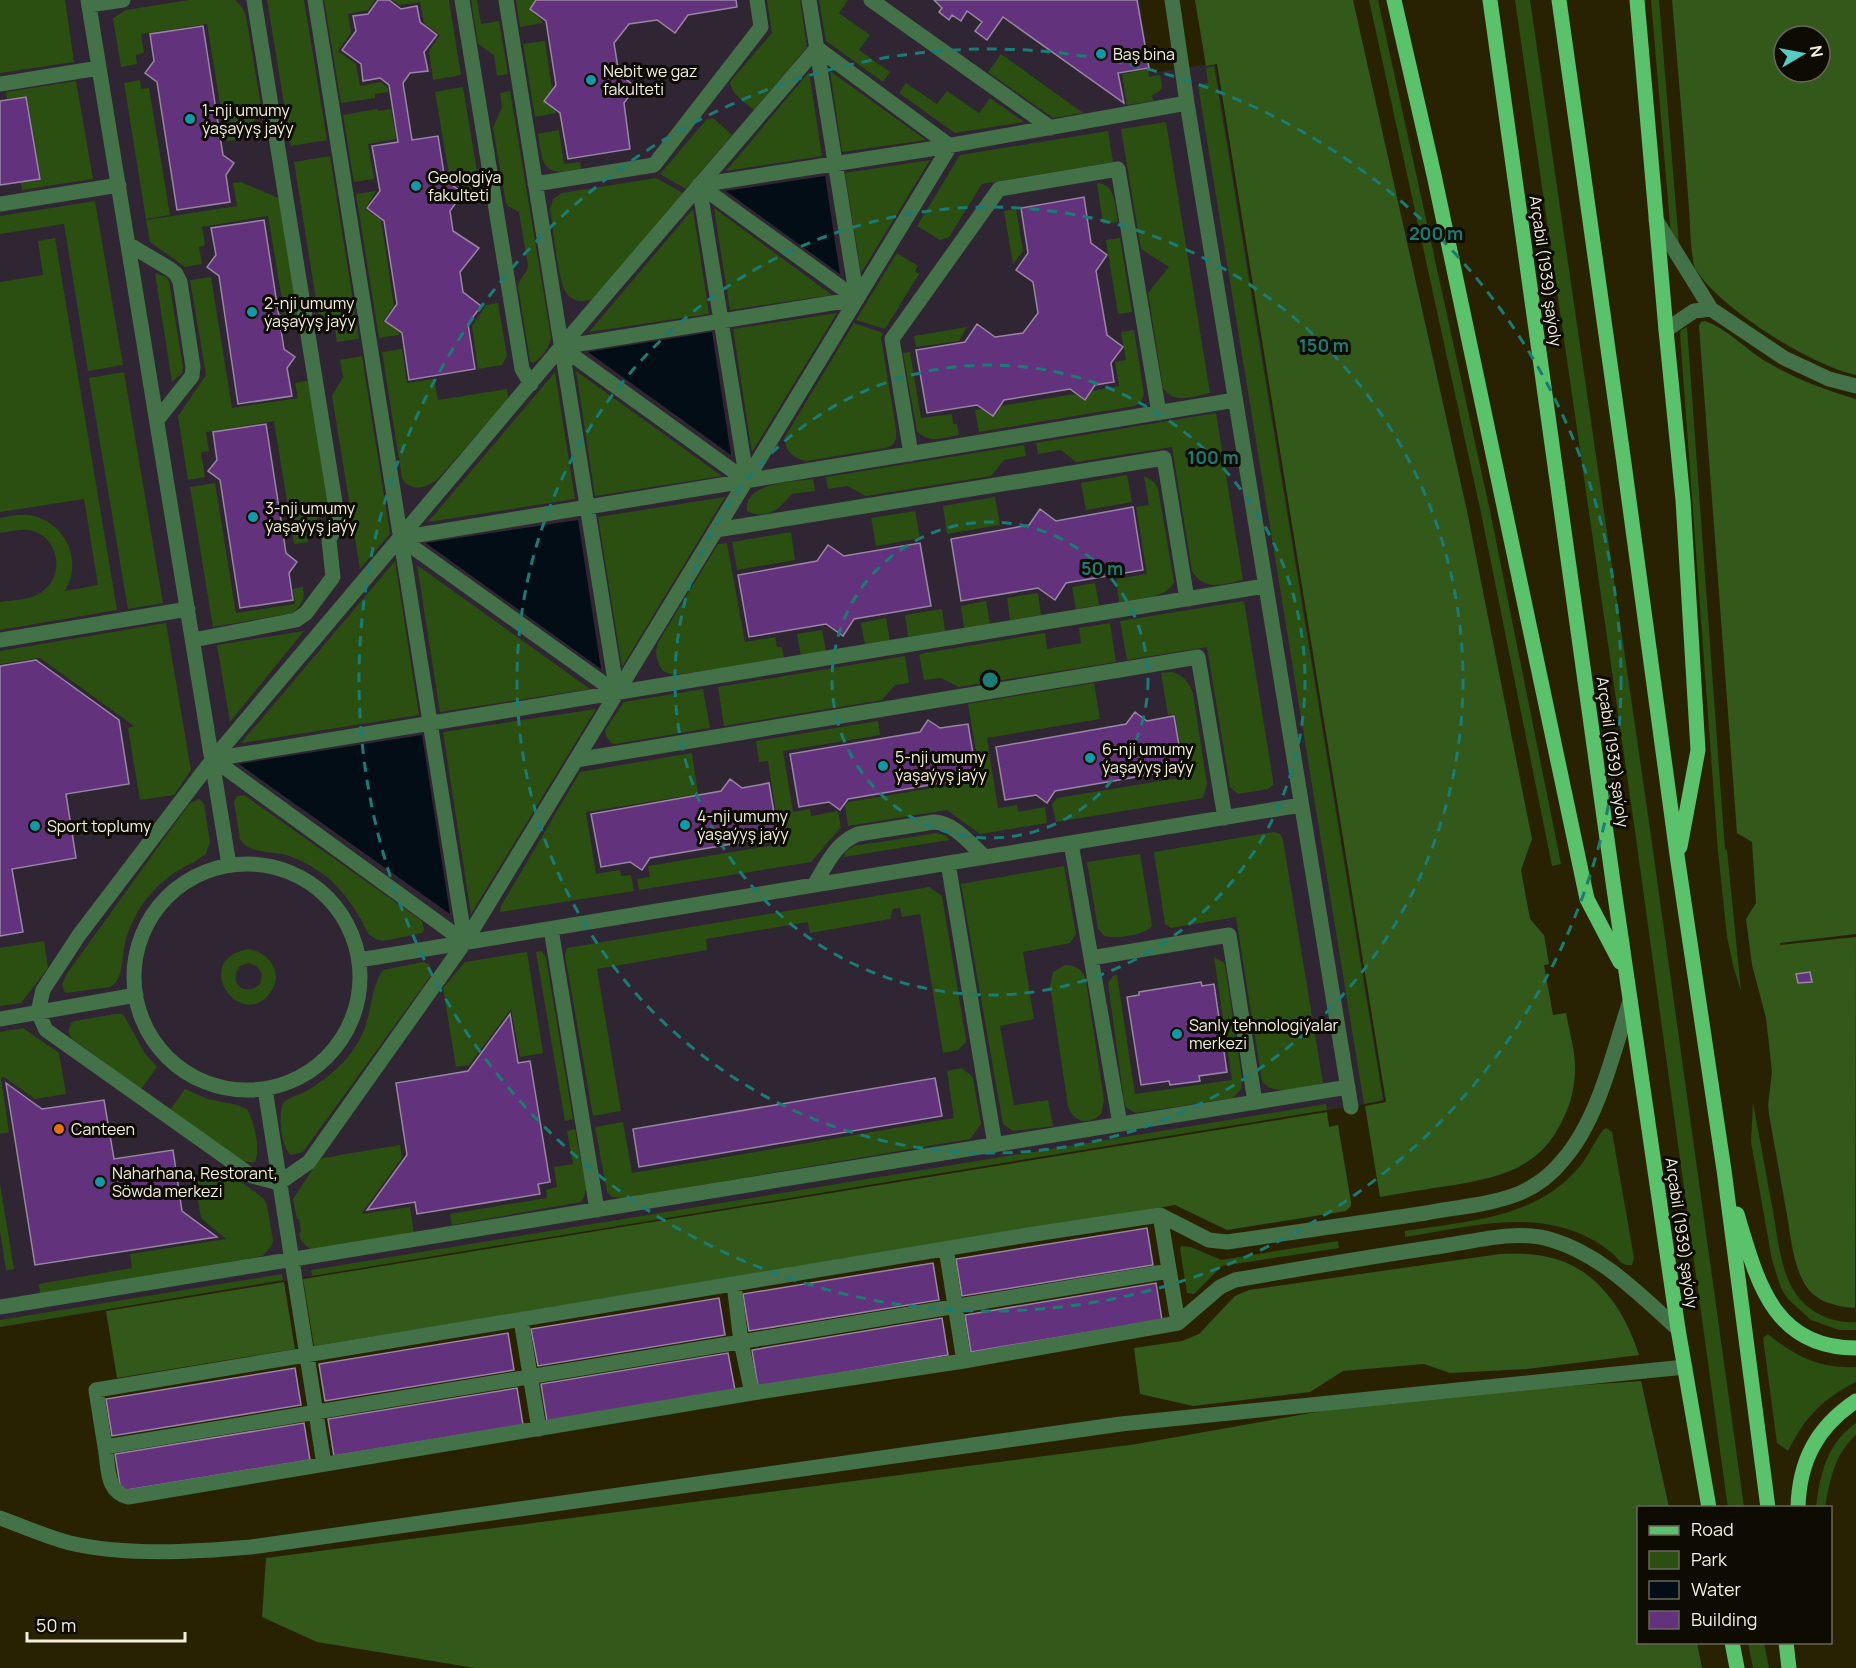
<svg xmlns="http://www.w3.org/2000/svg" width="1856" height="1668" font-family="Manrope,sans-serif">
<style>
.education{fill:#302533}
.green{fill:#2a4f10;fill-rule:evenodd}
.forest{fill:#32581a;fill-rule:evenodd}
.water{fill:#020d15}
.building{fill:#62337c;stroke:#9886a3;stroke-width:1.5}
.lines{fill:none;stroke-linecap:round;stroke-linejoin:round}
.minor{stroke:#437248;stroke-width:15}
.major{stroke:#5ac26a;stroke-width:15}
.ring{fill:none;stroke:#1a7c74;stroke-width:3;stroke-dasharray:10 8}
.culture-dot{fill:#0f9aa8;stroke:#0e0c02;stroke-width:2}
.food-dot{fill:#e8710a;stroke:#0e0c02;stroke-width:2}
.labels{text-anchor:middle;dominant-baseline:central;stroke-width:6;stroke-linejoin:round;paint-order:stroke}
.poi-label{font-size:16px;fill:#f3f0de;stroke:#0e0c02;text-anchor:start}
.street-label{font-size:16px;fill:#f3f0de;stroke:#0e0c02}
.centre{fill:#1a7c74;stroke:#0e0c02;stroke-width:3}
.ring-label{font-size:18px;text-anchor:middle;font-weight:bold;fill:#1a7c74;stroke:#0e0c02;stroke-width:6;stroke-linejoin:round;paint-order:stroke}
</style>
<rect width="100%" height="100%" fill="#282203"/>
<path class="education" d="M0 0H1139L1151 73 1215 63 1384 1101 0 1327Z"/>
<path class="green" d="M0 0H65L74 62 0 73Z
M189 0H235L242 7 246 16 262 112 235 140 226 141 207 24 141 34 144 53 136 55 137 64 121 67 113 18 126 10Z
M267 0H304L327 140 291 146Z
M324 0H375L368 10 348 14 351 33 338 51 356 64 360 86 381 82 388 88V92L375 94V98L341 103Z
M392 0H449L461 75 433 80 429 51 440 35 424 23 420 2 400 5Z
M471 0H477L481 24 499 21 508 74 497 76 494 55 478 44Z
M516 0H535L529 9 541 19 542 23 520 27Z
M767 0H800L807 47 754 110C745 102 731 94 730 82L772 33Z
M819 0H848L839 13 870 35 859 50 890 72 883 82 826 41Z
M1369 0H1378L1490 511 1561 864 1552 866 1481 513Z
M1515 0H1530L1650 829 1744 1507H1728L1726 1494 1635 831Z
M1651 0H1659L1679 245 1671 231 1670 224Z
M545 41 552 89 543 101 555 110 556 113 535 117 523 44Z
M1001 54 1083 113 1053 118 988 72Z
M1214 66 1383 1100 1364 1104 1198 85 1208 83 1206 68Z
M1148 69 1149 77 1160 75C1162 85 1165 91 1152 95L1153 101 1127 105 1122 74Z
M830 71 926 140 842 152Z
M809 72 822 156 726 171Z
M140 80 141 89 149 88 170 215 146 219 124 83Z
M76 81 93 179 22 190 21 183 41 180 27 96 7 99 6 92Z
M906 83 937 104 947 91 979 113 990 98 1024 122 955 133 899 93Z
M463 87 480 190 465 192 450 180 435 92Z
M510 91 551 337C550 347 542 358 533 363L530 361 518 287C519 277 528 274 528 265L519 212 508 206 506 203 493 128 502 107 500 93Z
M377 109 378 111 391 109 396 139 368 144 374 179 354 182 343 115Z
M713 118 732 135 686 189 660 174 706 120Z
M1166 122 1210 393C1194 396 1174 405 1163 388L1148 293 1169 267 1141 249 1121 129Z
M559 130 564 164 580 162 581 170C543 176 543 168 538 134Z
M1108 131 1113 162 982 184 949 237 940 240 917 226 960 155Z
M330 156 359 339 337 342 334 324 318 312 294 162Z
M930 160 861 273 845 173Z
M656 178 683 193 593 299C583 302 574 302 567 294 558 284 553 226 550 209L553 199 562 193Z
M241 182 281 199 302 327 287 329 268 216 202 227 205 245 199 247 202 264 185 267 150 242 146 220 237 206 233 183Z
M1097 183C1116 184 1115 206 1118 222L1103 224Z
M376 191 365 209 381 220 394 306 383 321 399 332V335L379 338 356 194Z
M95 201 123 365 88 371 64 224 0 234V216Z
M714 208 832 295 730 310Z
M693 209 709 314 589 332Z
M1016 209 1023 251 1013 264 1004 211Z
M55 238 117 610 0 630V602C13 600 29 600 40 593 67 577 59 534 28 530 19 529 9 532 0 533V518C9 516 19 514 29 515 54 518 75 543 72 569 72 577 68 584 65 591L98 585 84 499 0 512V282L43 275 38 241Z
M1120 238 1132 312 1118 314 1106 240Z
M897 253 918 266 915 271 919 274 885 329 856 320Z
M155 273 166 277 169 281 183 367 182 373 172 382Z
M211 277 232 408 298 398 295 383 311 380 332 513 320 515 307 536 308 542 294 544 274 421 206 432 209 451 201 452 205 477 188 480 178 416 206 375 190 280Z
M498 303 507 356 502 365 478 369 472 326 486 305Z
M837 313 752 452 733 329Z
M854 323 883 333 881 338 896 429C897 439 896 445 886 448L806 461C792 458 785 451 785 437Z
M967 327 959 341 916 347 914 336Z
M1687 327 1725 850H1727L1741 991 1734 969 1727 937 1718 851 1680 334 1681 330Z
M1134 330 1144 394 1141 402 1135 406 979 432 975 410 982 409 993 416 1001 406 1075 394 1085 401 1092 391 1119 386 1115 362 1126 360 1121 332Z
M402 349 407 383 434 379 438 400 507 389 508 399 438 479C426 488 411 493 402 478L382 352Z
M910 352 921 418 952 414 953 424H957L959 435C944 438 928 444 917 431L903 353Z
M362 356 390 534 360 569 332 396 343 377 340 360Z
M576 371 722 476 595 496Z
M124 372 163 603 128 609 89 378Z
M555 372 575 499 428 522Z
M1216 413 1243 580C1224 584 1204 592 1192 571L1172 447 1076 462 1061 450 1038 454 1036 443Z
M1024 445 1026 456 1004 460 991 476 866 496 847 486 828 489 826 477Z
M1127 475 1132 502 1086 510 1081 483Z
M1144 476 1154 482 1158 488 1174 582C1169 598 1135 599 1119 602L1116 579 1147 574 1136 507 1149 505Z
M813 479 815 491 792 494C781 508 765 521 747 511 743 482 793 482 813 479Z
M215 483 236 613 295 604 293 589 303 587C305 601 302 605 292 613L213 627 190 487Z
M725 497 622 667 598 517Z
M995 497 1000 525 947 534 943 506Z
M915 511 920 538 876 546 871 518Z
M791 532 795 560 737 570 732 542Z
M727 543 745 642 775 637 777 647H782L784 659 673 675 663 671C656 661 654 652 659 641L718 544Z
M395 561 419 715 241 743Z
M417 565 590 689 440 712Z
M1095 583 1099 605 1076 609 1072 587Z
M1038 593 1041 615 1010 620 1007 598Z
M986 601 990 624 964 628 961 606Z
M1244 601 1273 780V785L1268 789 1238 794 1230 787 1207 647 1127 660 1120 621Z
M942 609 945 631 908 637 905 615Z
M886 618 890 641 865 645 861 623Z
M166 623 191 770 174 795 140 800 128 728 134 726 40 658 0 664V651Z
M1110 623 1116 662 959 687 941 678 924 680 919 654 1045 633 1047 649 1081 643 1079 628Z
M822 630 826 651 801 656 797 634Z
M304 631 230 722 217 645Z
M905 656 909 683 895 685 882 700 724 726 718 687Z
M1172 672C1184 676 1188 681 1193 693L1207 784 1203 798 1056 822 1052 804 1057 798 1185 777 1175 714 1168 715 1161 673Z
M1094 683 1100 719 987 738 998 808 1017 805 1018 812 1045 807 1047 823 980 834 947 810 848 826 845 806 848 802 981 780 968 704Z
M703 689 710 728 615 744 611 743 606 736 605 730 624 702Z
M596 709 471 914 443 732Z
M878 721 880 735 783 751 793 812 810 809 811 816 838 811 841 827 811 862 639 890 637 879 650 877 648 866 781 844 768 761 759 762 756 741Z
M692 753 698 794 586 812 596 874 620 870 621 876 631 875 634 891 500 912 501 906 580 772Z
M244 795 422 921 424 930 422 933 383 941C379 940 374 939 370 935 365 930 363 922 359 916 349 900 338 885 323 874 312 866 299 859 286 855 271 851 248 854 240 839L234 802 237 796Z
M199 799 204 804 210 842 206 854C196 862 184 866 174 873 152 888 135 911 127 936 121 951 125 981 110 987L65 993 62 985 66 975 189 804Z
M1274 832 1280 834 1283 840 1323 1083C1306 1086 1273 1098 1262 1081L1236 917 1171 928 1165 924 1154 852Z
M937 833 947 836 949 840 844 857 845 852 854 846Z
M1140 854 1152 926C1143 936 1116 939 1104 936L1098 929 1087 862Z
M1064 866 1076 934 1070 943 1023 952 1034 1019 1000 1026 1014 1105 1048 1100 1053 1126 1013 1131 1003 1124 961 884Z
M929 887 942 896 966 1039V1042L958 1050 943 1053 920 914 902 917 900 908 893 909 890 919 810 933 808 922 706 939 707 950 597 969 621 1111 593 1116 565 955 567 948Z
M44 941 48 968 21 1003 0 1006V948Z
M249 949C269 953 285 973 270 993 240 1033 189 959 249 949ZM249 963 257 966 262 974 260 984C245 998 227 983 240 966Z
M542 951 546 958 573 1119 565 1121 536 952Z
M527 952 543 1053 520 1057 511 1009 469 1065 456 1067 443 988 465 962Z
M1214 957 1223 962 1225 965 1242 1078 1241 1089 1233 1098 1135 1113 1126 1107 1124 1101 1108 983 1113 976 1117 975 1135 1094 1232 1080Z
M423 962 429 964 432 974 303 1152 291 1155C281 1148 278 1113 283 1103 290 1096 300 1095 308 1090 330 1077 349 1060 361 1037 372 1016 370 988 383 970Z
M1065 965C1077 965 1083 970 1086 981L1104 1100 1101 1114C1088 1126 1073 1122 1068 1106L1050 986 1053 972Z
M115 1014H122L125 1017 144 1052 157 1067 141 1089 71 1038 68 1031 71 1023 75 1021Z
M23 1028 59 1053 66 1094 35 1099 4 1077 1 1078 9 1132 0 1134V1032Z
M961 1068 971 1075 973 1079 981 1124 970 1139 625 1198 612 1197 607 1192 595 1127 623 1122 632 1173 954 1118 947 1071Z
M185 1089 208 1099 237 1105 247 1109C254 1122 261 1148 255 1162 238 1167 186 1121 170 1110Z
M1753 1103C1760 1139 1766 1175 1773 1211 1778 1239 1780 1271 1796 1294 1809 1313 1834 1324 1856 1322V1330H1839L1811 1320 1788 1299 1781 1288 1772 1260 1751 1142Z
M1326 1104 1327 1110 312 1276 311 1270Z
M1606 1128 1612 1132 1634 1258 1632 1265C1623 1267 1619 1260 1613 1254 1598 1241 1580 1232 1560 1227 1509 1214 1457 1229 1405 1237V1231C1468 1221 1537 1219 1581 1165 1589 1154 1595 1141 1603 1130Z
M575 1129 586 1189 584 1197 581 1202 452 1225 450 1214 547 1198 546 1190 557 1187 554 1167 573 1164 567 1131Z
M400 1145 402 1158 361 1214 410 1207 414 1233 311 1249C304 1245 300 1241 299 1233L301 1232 299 1219H297L293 1199 318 1161 323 1158Z
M230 1177 236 1178 263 1198 267 1205 273 1241 271 1246 263 1256 40 1294 39 1284 132 1268 130 1254 226 1239 201 1218 195 1182Z
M0 1184 14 1269 6 1270 0 1231Z
M1338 1241 1339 1248 1222 1266 1194 1294 1187 1293 1180 1249 1181 1246 1191 1247 1221 1260Z
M282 1274 283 1280 0 1327V1320Z
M1768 1334C1794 1356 1821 1369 1856 1367V1382C1821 1400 1806 1416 1788 1451L1777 1443 1763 1338Z
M1856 1423V1435C1834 1455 1830 1480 1825 1507H1816C1820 1474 1827 1443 1856 1423Z
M1748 1643H1764L1769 1668H1753Z"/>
<path class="forest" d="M1195 0H1353L1467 511 1532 839 1521 870 1530 919 1544 935 1549 964 1544 965 1553 1015 1566 1013C1569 1030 1575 1050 1575 1067 1575 1087 1571 1104 1562 1121 1539 1170 1497 1178 1448 1186 1425 1189 1403 1193 1380 1197L1365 1106 1386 1102 1217 64 1206 66Z
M1672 0H1856V375C1812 366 1717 307 1695 268 1691 259 1690 221 1689 209 1684 139 1678 70 1672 0ZM1784 36H1820V72H1784Z
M1705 321C1728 329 1746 350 1767 362 1795 379 1825 390 1856 399V934L1780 943V945L1856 937 1855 1308C1838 1307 1816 1302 1806 1286 1793 1266 1791 1238 1787 1215 1781 1181 1775 1148 1769 1114L1768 1105 1772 1072 1766 1018 1752 965 1746 919 1756 903 1752 842 1737 833 1699 326 1701 322Z
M1327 1112 1329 1127 1338 1125 1351 1202V1206L1346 1211 1227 1230 1175 1205 314 1346 303 1279Z
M1500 1254C1514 1254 1529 1253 1543 1256 1595 1265 1624 1308 1639 1355L1527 1369 1450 1373 1424 1364 1343 1371 1310 1392 1193 1406 1140 1394 1134 1348 1182 1341 1199 1334 1235 1296 1249 1290Z
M284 1282 295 1349 117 1378 106 1311Z
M1641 1381 1669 1507 1638 1508V1642L1697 1643 1702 1668H475L317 1642 262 1617 266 1558 1137 1444 1322 1411 1444 1395Z"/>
<path class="water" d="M825 176 840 274 726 191Z
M712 332 731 455 588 352Z
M578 520 601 669 426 543Z
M422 735 450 914 239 764Z"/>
<path class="building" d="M378 0H389L401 9 417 6 420 22 437 35 424 52 428 71 410 73 403 83 412 140 438 136 445 180 463 193 450 211 453 231 479 248 460 272 463 292 481 306 468 324 475 369 409 380 402 333 385 321 397 304 384 221 367 208 380 191 372 146 398 142 389 85 380 78 363 81 361 64 342 50 356 31 353 16 368 14Z
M536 0H736L737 7 688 15 675 33 657 20 629 24 614 43 619 74 636 87 624 103 630 149 568 159 560 113 544 101 556 85 546 21 530 9Z
M934 0H1137L1149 68 1118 73 1124 103 1003 17 987 40 975 31 982 22 967 11 961 21 952 15 949 20 939 12 942 8Z
M203 26 223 155 234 163 226 175 230 202 177 210 157 82 145 73 154 61 150 34Z
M26 97 40 179 0 185V101Z
M1084 197 1091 243 1107 255 1096 271 1107 335 1123 347 1111 363 1114 382 1095 385 1085 400 1070 389 1004 400 993 416 977 405 927 413 916 350 965 342 977 324 995 337 1023 333 1038 313 1033 282 1016 270 1028 253 1021 208Z
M264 220 284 349 295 357 287 368 292 396 238 404 219 276 207 267 216 255 211 228Z
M266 424 286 553 297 562 289 573 293 600 240 608 220 480 208 471 217 460 213 432Z
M1133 507 1143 570 1066 583 1055 600 1038 588 961 601 951 539 1029 525 1040 509 1056 521Z
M920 543 931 606 854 619 843 636 826 624 749 637 738 575 817 561 828 545 844 556Z
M36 660 119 720 129 784 66 794 76 858 12 869 23 932 0 936V666Z
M1135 712 1147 721 1174 716 1183 769 1055 791 1047 803 1036 795 1005 800 996 747 1126 724Z
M928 720 940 728 968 724 977 777 848 799 840 810 829 802 799 807 790 754 920 732Z
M730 779 742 788 769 783 778 836 650 858 642 870 630 862 601 867 591 814 721 791Z
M1810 972 1812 982 1798 983 1796 974Z
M1201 982 1202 986 1214 984 1227 1072 1199 1076 1200 1081 1170 1085 1169 1081 1141 1085 1127 997 1139 995V992Z
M510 1014 518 1063 530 1061 550 1182 538 1184 540 1194 417 1214 415 1202 367 1210 407 1155 396 1083 468 1071Z
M935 1078 942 1116 639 1167 633 1129Z
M6 1083 42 1109 104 1100 114 1159 173 1150 182 1211 217 1237 35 1265Z
M1147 1228 1153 1265 962 1296 956 1259Z
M933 1263 939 1300 749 1331 743 1294Z
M1156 1283 1162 1320 971 1352 965 1315Z
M719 1298 725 1335 538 1366 531 1329Z
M942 1318 948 1355 758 1387 752 1350Z
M508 1333 514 1370 325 1401 319 1364Z
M728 1353 735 1390 547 1421 541 1384Z
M295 1368 301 1405 112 1436 106 1399Z
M517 1388 523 1425 334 1456 328 1419Z
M304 1423 310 1460 121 1491 115 1454Z"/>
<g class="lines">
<path class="minor" d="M88 0 229 865
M315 0 465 942
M462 0 522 369 531 384
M506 0 617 693
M809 0 857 299
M871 0 1051 128
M1172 0 1187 103 1351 1107
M89 5 123 0
M817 48 950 146 465 942 309 1162 279 1183 252 1176 46 1030 38 1012 43 990 79 935 213 759 561 347Z
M0 84 99 68
M535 184 654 165 761 27 757 0
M699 185 930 149 1187 103
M699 185 747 481
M699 185 857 299
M0 204 119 185
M1656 220 1711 309 1784 358 1829 379 1856 386
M128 244 170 269 176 274 180 282 193 367 192 376 157 420
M1666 330 1694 311 1711 309
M561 347 857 299
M561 347 747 481
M911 454 892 339 999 189 1118 169 1159 413
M716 530 1164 458 1187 599
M400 538 1235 400
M400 538 617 693
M0 640 188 609
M193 640 296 620 306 613 333 577 329 540 338 521 254 0
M213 759 1265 586
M213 759 465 942
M576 760 1198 657 1225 818
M1071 843 1120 1124
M948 863 995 1145
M134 977a113 113 0 1 1 226 0a113 113 0 1 1-226 0Z
M814 885C826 866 835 843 858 834L934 822C955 823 970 844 985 857
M551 929 597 1210
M1091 958 1229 935 1255 1102
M359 960 1301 805
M1630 1001C1613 1052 1599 1119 1563 1160 1552 1174 1536 1186 1520 1193 1491 1205 1457 1207 1426 1213 1360 1223 1294 1232 1227 1242L1209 1240 1160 1215 1178 1323 1220 1287 1235 1280C1304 1268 1374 1256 1443 1246 1477 1241 1518 1229 1552 1240 1602 1255 1640 1295 1678 1329
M0 1019 136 995
M265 1089 324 1464
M946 1249 964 1361
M1169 1271 105 1447C109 1467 105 1491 128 1497L752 1393 964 1361 1178 1323
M734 1284 741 1342 752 1393
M0 1307 1348 1087
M521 1320 539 1429
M105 1447 96 1390 1028 1235 1160 1215
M0 1518C23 1526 46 1537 70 1543 126 1556 194 1552 251 1547L1121 1424 1685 1367"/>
<path class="major" d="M1394 0 1434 175 1587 899 1620 962
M1490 0 1614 889 1678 1329 1709 1508
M1559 0 1623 456 1678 862 1724 1170 1768 1508
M1637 0 1666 330 1683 500 1698 750 1680 847
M1737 1214C1757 1280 1772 1348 1856 1348
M1798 1508C1799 1461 1817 1427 1856 1401
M1732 1642 1737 1668
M1786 1642 1789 1668"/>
</g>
<g class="ring">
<circle cx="990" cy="680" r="158"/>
<circle cx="990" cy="680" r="315"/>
<circle cx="990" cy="680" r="473"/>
<circle cx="990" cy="680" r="631"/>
</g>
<g class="culture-dot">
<circle cx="1101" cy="54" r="6"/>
<circle cx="591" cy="80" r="6"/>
<circle cx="190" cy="119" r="6"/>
<circle cx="416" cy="186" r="6"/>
<circle cx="252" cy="312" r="6"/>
<circle cx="253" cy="517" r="6"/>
<circle cx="1090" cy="758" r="6"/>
<circle cx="883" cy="766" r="6"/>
<circle cx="685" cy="825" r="6"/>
<circle cx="35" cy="826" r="6"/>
<circle cx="1177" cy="1034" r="6"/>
<circle cx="100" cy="1182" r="6"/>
</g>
<circle class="food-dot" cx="59" cy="1129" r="6"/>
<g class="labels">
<g class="poi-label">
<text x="1113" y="54">Baş bina</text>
<text x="603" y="71">Nebit we gaz<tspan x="603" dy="18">fakulteti</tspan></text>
<text x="202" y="110">1-nji umumy<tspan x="202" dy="18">ýaşaýyş jaýy</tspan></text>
<text x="428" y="177">Geologiýa<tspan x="428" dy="18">fakulteti</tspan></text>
<text x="264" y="303">2-nji umumy<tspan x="264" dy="18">ýaşaýyş jaýy</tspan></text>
<text x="265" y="508">3-nji umumy<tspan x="265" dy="18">ýaşaýyş jaýy</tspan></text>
<text x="1102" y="749">6-nji umumy<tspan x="1102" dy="18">ýaşaýyş jaýy</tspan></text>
<text x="895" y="757">5-nji umumy<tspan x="895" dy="18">ýaşaýyş jaýy</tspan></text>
<text x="697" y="816">4-nji umumy<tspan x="697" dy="18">ýaşaýyş jaýy</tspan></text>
<text x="47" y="826">Sport toplumy</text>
<text x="1189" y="1025">Sanly tehnologiýalar<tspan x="1189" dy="18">merkezi</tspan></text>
<text x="71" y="1129">Canteen</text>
<text x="112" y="1173">Naharhana, Restorant,<tspan x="112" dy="18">Söwda merkezi</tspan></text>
</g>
<g class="street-label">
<text transform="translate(1546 271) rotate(82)">Arçabil (1939) şaýoly</text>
<text transform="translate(1613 752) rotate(82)">Arçabil (1939) şaýoly</text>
<text transform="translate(1682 1233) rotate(82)">Arçabil (1939) şaýoly</text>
</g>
</g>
<circle cx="990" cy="680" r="9" class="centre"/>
<g class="ring-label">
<text x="1436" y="240">200 m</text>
<text x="1324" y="352">150 m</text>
<text x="1213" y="464">100 m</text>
<text x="1102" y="575">50 m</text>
</g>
<rect x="1637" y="1506" width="195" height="138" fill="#0e0c02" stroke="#6a675a" stroke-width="1.5"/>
<rect x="1649" y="1526" width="30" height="9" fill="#5ac26a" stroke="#6a675a" stroke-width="1.5"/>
<text x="1691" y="1536" font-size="18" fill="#f3f0de">Road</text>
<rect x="1649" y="1551" width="30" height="18" fill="#2a4f10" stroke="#6a675a" stroke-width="1.5"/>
<text x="1691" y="1566" font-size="18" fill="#f3f0de">Park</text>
<rect x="1649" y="1581" width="30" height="18" fill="#020d15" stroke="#6a675a" stroke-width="1.5"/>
<text x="1691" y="1596" font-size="18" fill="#f3f0de">Water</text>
<rect x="1649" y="1611" width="30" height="18" fill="#62337c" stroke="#6a675a" stroke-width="1.5"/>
<text x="1691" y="1626" font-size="18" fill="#f3f0de">Building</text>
<g transform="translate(1802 54) rotate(80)"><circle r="28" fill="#0e0c02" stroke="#6a675a" stroke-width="1.5"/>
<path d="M0-4.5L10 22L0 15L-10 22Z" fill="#54cdc7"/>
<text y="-9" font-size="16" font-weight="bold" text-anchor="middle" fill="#f3f0de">N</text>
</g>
<path d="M27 1632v9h158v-9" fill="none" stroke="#f3f0de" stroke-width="3"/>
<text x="36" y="1632" font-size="18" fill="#f3f0de" stroke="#0e0c02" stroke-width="4.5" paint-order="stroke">50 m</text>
</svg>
